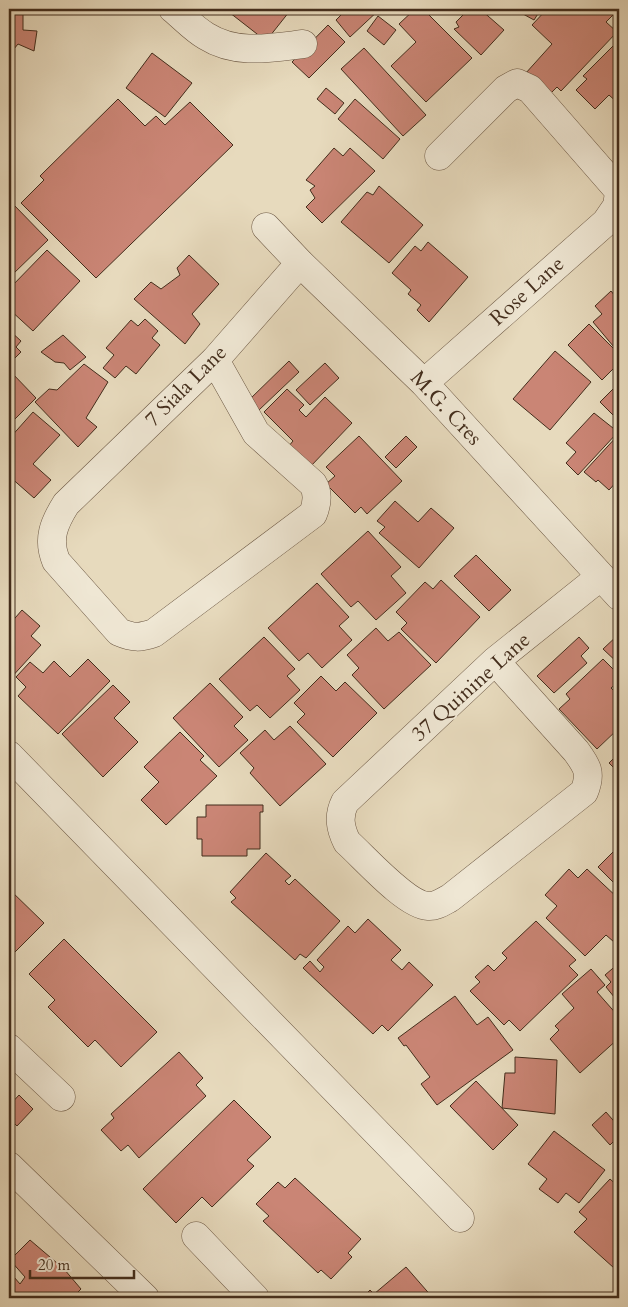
<svg xmlns="http://www.w3.org/2000/svg" width="628" height="1307" font-family="Cardo,serif">
<style>
.building{fill:#ca8575;stroke:#432d1c}
.lines{fill:none;stroke-linecap:round;stroke-linejoin:round}
.minor-casing{stroke:#6c5844;stroke-width:29}
.minor{stroke:#efe7d4;stroke-width:28}
.labels{text-anchor:middle;dominant-baseline:central;stroke-width:4;stroke-linejoin:round;paint-order:stroke}
.street-label{font-size:21px;fill:#432d1c;stroke:#efe7d4}
</style>
<rect width="100%" height="100%" fill="#e7dabd"/>
<filter id="stains"><feTurbulence type="fractalNoise" baseFrequency=".004" numOctaves="4"/><feColorMatrix values="0 0 0 0 .2 0 0 0 0 .09 0 0 0 0 .02 0 0 0 .5 -.17"/></filter>
<radialGradient id="worn" r=".72"><stop offset=".6" stop-color="#630" stop-opacity="0"/><stop offset="1" stop-color="#630" stop-opacity=".3"/></radialGradient>
<path class="building" d="M9 9H23V30L37 31 34 51 18 44 9 55Z
M225 9H285L289 12 266 41Z
M347 9H380L350 37 336 20Z
M415 9H423L472 58 426 102 391 66 416 42 399 24Z
M469 9H480L504 30 481 55 454 29 459 27 456 22Z
M514 9H541L534 20Z
M547 9H615L617 11 606 22 617 32 561 91 557 87 548 96 525 74 552 44 532 25Z
M378 16 396 30 384 45 367 31Z
M328 25 345 42 309 78 292 62Z
M619 40V104L609 95 595 109 576 90 587 79 583 76Z
M364 48 426 115 403 136 341 69Z
M152 53 192 83 165 117 126 88Z
M326 88 344 103 335 114 317 99Z
M118 99 145 126 156 116 165 125 190 102 233 145 96 278 21 203 44 180 40 176Z
M355 99 400 139 383 159 338 119Z
M334 148 343 156 350 148 375 171 322 223 306 207 315 198 310 190 315 186 306 180Z
M379 186 423 225 389 263 341 222 367 192 373 195Z
M13 204 48 240 12 275 9 271V208Z
M428 242 468 277 429 322 417 310 421 305 408 294 411 290 392 273 415 246 421 251Z
M47 250 80 281 33 331 9 309V289Z
M189 255 219 284 192 314 200 324 185 344 134 299 151 282 161 289 180 275 177 268Z
M611 291 619 301V353L593 322 602 314 595 306Z
M145 319 158 331 152 338 160 345 136 374 126 366 115 378 103 368 114 355 106 348 131 320 138 326Z
M589 324 619 354V363L602 380 568 345Z
M9 330 21 341 16 347 21 352 9 364Z
M63 335 86 357 70 370 64 363 55 362 41 352Z
M555 351 591 382 550 430 513 399Z
M289 361 299 372 259 410 249 400Z
M325 363 339 378 310 405 296 390Z
M84 364 108 382 86 418 97 427 78 447 35 402 49 389 57 390Z
M11 372 36 398 9 425V374Z
M287 389 304 405 299 410 306 417 325 397 352 423 310 467 288 447 293 441 264 412Z
M613 389 619 394 618 420 600 402Z
M33 412 60 435 33 464 51 480 34 498 9 476V439Z
M594 413 618 432 578 475 566 463 576 452 566 443Z
M619 434V479L609 490 598 480 596 482 584 472Z
M359 436 402 481 367 514 361 507 355 513 326 484 335 476 326 467Z
M406 436 417 447 396 468 385 457Z
M395 501 418 522 431 508 454 528 419 568 379 533 385 527 377 521Z
M368 531 401 567 391 576 406 593 376 620 358 601 351 607 321 574Z
M476 555 511 590 489 611 454 576Z
M441 580 480 617 436 663 401 629 407 623 396 612 425 582 433 589Z
M317 583 349 617 339 626 352 640 322 668 308 653 299 661 268 628Z
M22 610 40 626 31 636 41 645 9 680V625Z
M376 628 388 641 399 632 431 665 384 709 352 675 359 668 347 655Z
M619 634V664L603 649Z
M264 637 295 669 287 676 300 690 270 718 257 705 250 711 219 679Z
M579 637 589 648 581 656 587 663 554 693 537 676Z
M88 659 110 681 58 734 18 696 26 687 16 677 30 662 43 673 54 661 70 677Z
M603 659 619 675V681L611 688 619 696V728L597 749 559 709 570 699 566 694Z
M321 676 336 691 345 682 377 713 333 757 297 722 305 714 294 703Z
M210 683 243 717 234 726 248 740 219 767 173 718Z
M113 685 130 702 114 718 138 742 103 777 62 734Z
M290 726 326 764 280 806 250 773 254 768 240 753 265 730 274 740Z
M180 732 204 756 200 760 217 776 166 825 141 800 159 782 144 767Z
M619 753V773L609 763Z
M206 805H263V812H260V849H247V856H202V839H197V817H206Z
M619 846V888L598 867Z
M266 853 291 876 285 881 289 885 295 879 340 921 306 958 300 954 295 960 231 902 236 898 230 892Z
M569 869 578 878 587 869 619 899V937L614 942 606 935 585 956 546 918 557 906 545 895Z
M9 889 44 923 9 958Z
M368 919 401 950 391 960 402 970 409 962 433 985 388 1031 382 1025 373 1034 303 968 310 961 320 972 324 967 317 960 348 926 355 933Z
M536 921 576 960 569 966 578 975 520 1031 509 1020 504 1025 470 991 480 982 475 977 488 965 494 971 507 958 502 953Z
M64 939 157 1032 121 1067 95 1040 88 1047 48 1007 55 1000 29 974Z
M619 963V1003L606 987 611 982 605 975Z
M591 969 605 985 597 992 619 1017V1038L580 1073 550 1039 559 1030 555 1026 574 1008 562 994Z
M455 996 477 1025 488 1017 513 1050 437 1105 421 1084 430 1077 406 1045 404 1046 398 1038Z
M179 1052 203 1078 196 1085 206 1096 139 1158 128 1145 121 1151 101 1130 114 1118 111 1114Z
M515 1057 557 1060 555 1114 502 1108 505 1073H515Z
M476 1081 518 1125 493 1150 450 1106Z
M19 1095 33 1109 17 1126 9 1118V1106Z
M234 1100 271 1137 247 1160 254 1166 212 1207 202 1197 176 1223 143 1189Z
M606 1112 619 1127V1136L610 1145 592 1125Z
M554 1131 605 1170 579 1203 566 1193 558 1203 539 1189 547 1179 528 1164Z
M295 1178 361 1239 348 1253 352 1257 331 1279 321 1270 318 1273 263 1221 269 1216 256 1204 278 1182 285 1188Z
M610 1179 619 1187V1262L614 1268 574 1232 587 1219 579 1212Z
M30 1240 64 1269 81 1289 72 1298H9V1282L14 1277 20 1284 25 1277 10 1260Z
M406 1267 433 1298H362L370 1290 374 1294Z"/>
<g class="lines">
<g class="minor-casing">
<path id="minor" d="M173 9C184 18 194 29 206 36 236 55 270 48 303 44
M439 156 506 89 517 83 530 89 619 191
M266 227 300 263 424 383 619 596
M215 360 256 433 313 484C319 494 317 504 313 514L154 633C140 638 133 638 119 632L56 561C47 539 54 523 66 504L215 360 300 263
M424 383 606 222 617 206 619 193
M495 661 576 751C587 766 592 773 584 792L450 898C444 901 436 907 428 906 406 905 365 858 347 842 340 828 338 816 345 802L495 661 600 577
M9 755 460 1218
M9 1048 61 1097
M9 1166 145 1298
M196 1236 255 1298"/>
</g>
<use href="#minor" class="minor"/>
</g>
<g class="labels">
<g class="street-label">
<text transform="translate(527 291) rotate(-42)">Rose Lane</text>
<text transform="translate(186 386) rotate(-45)">7 Siala Lane</text>
<text transform="translate(446 408) rotate(47)">M.G. Cres</text>
<text transform="translate(471 687) rotate(-42)">37 Quinine Lane</text>
</g>
</g>
<rect width="628" height="1307" fill="none" stroke="#e7dabd" stroke-width="30"/>
<rect x="10" y="10" width="608" height="1287" fill="none" stroke="#432d1c" stroke-width="2.5"/>
<rect x="15" y="15" width="598" height="1277" fill="none" stroke="#432d1c"/>
<path d="M30 1270v8h104v-8" fill="none" stroke="#432d1c" stroke-width="2.5"/>
<text x="38" y="1270" font-size="15" fill="#432d1c" stroke="#efe7d4" stroke-width="4" paint-order="stroke">20 m</text>
<rect width="100%" height="100%" filter="url(#stains)"/>
<rect width="100%" height="100%" fill="url(#worn)"/>
</svg>
